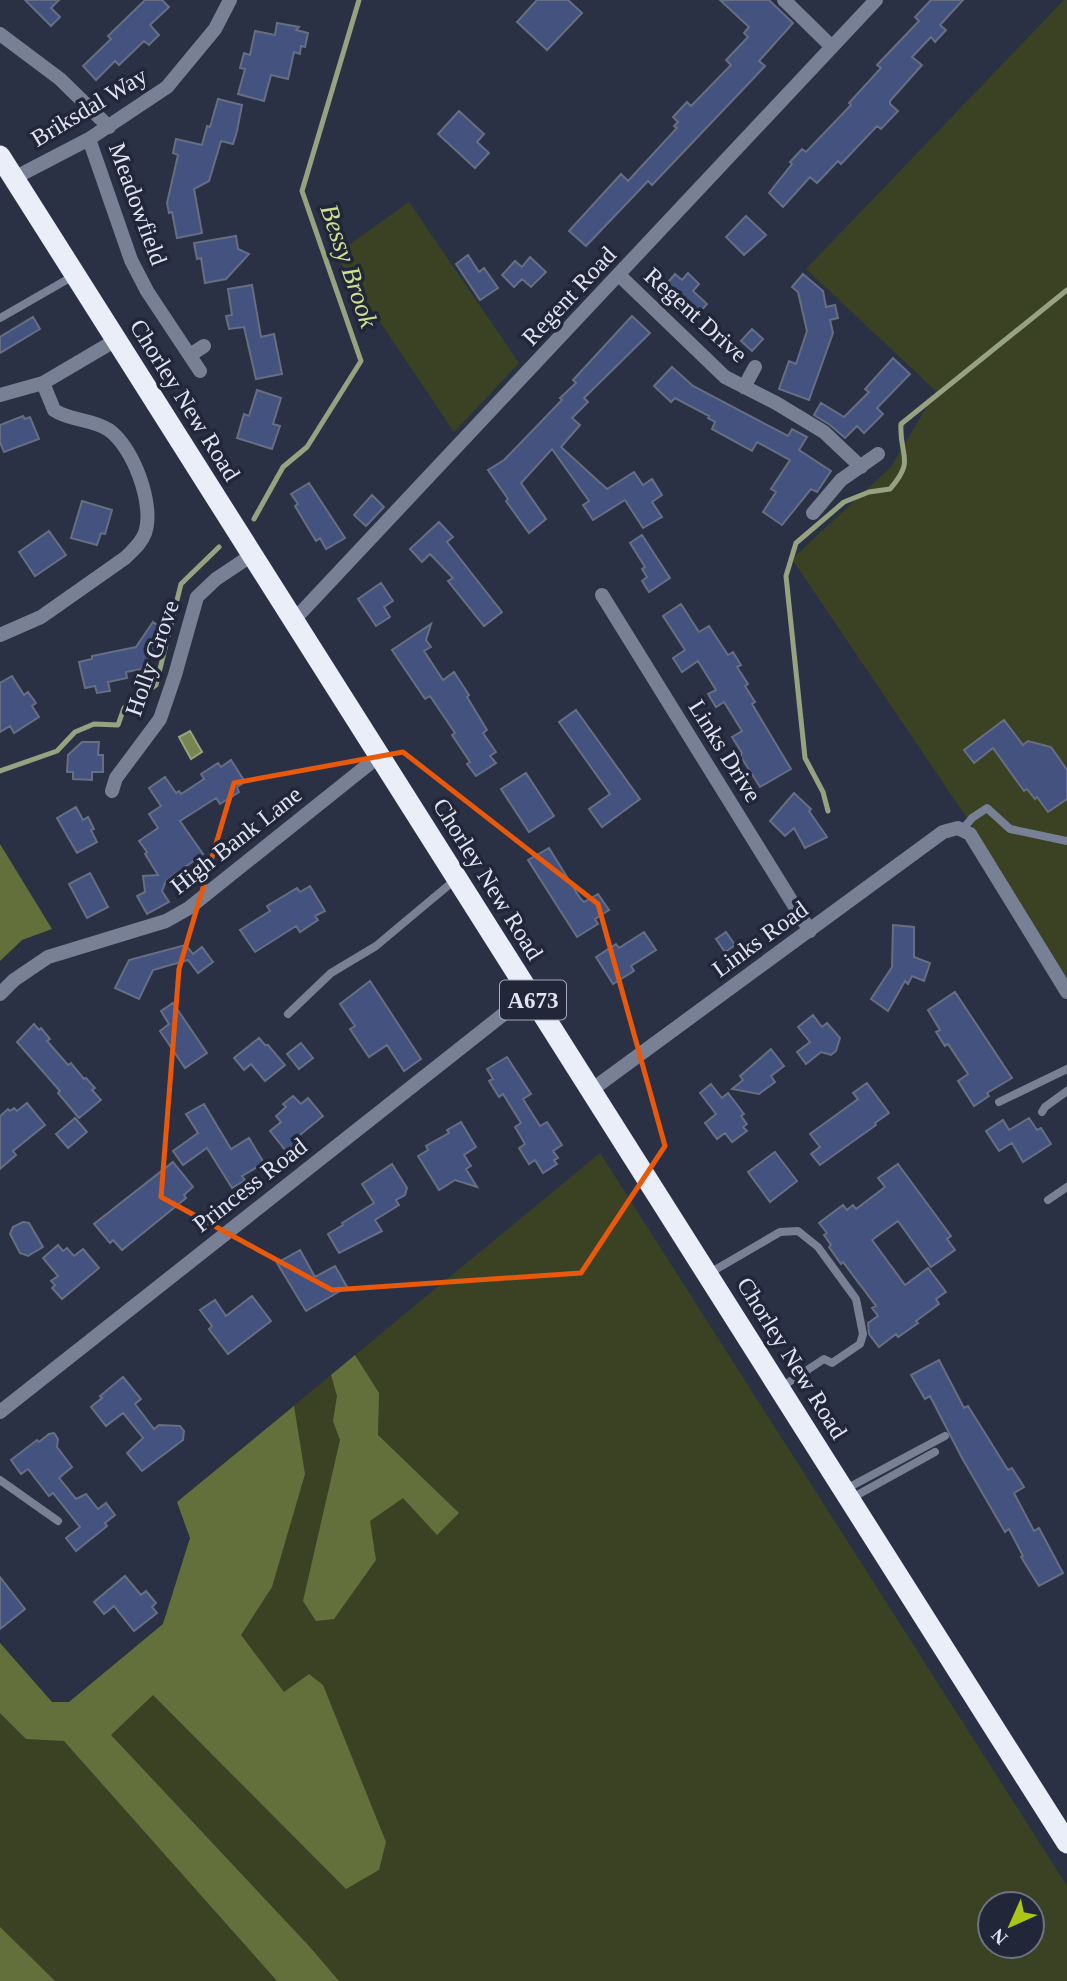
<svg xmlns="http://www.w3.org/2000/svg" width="1067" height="1981" font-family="'Times New Roman',serif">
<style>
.green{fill:#3b4224;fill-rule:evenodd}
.forest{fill:#64703b}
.water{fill:#78854f;stroke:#97a280;stroke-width:2}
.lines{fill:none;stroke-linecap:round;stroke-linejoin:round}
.stream{stroke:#97a280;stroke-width:5}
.building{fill:#44527f;stroke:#666e83;stroke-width:2}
.lane{stroke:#788096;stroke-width:8}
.street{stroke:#788096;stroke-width:14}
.highway{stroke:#eaeef9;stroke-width:21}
.marked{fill:none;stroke:#e8590c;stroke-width:5;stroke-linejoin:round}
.labels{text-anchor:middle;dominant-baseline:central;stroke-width:7;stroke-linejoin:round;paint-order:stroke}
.shield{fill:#212739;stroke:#a7abba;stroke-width:2}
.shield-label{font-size:23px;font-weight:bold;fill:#e0e4f1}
.street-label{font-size:24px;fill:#e0e4f1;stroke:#212739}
.water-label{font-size:26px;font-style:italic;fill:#cee18f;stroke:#212739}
</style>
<rect width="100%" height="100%" fill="#2b3144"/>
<path class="green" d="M1064 0H1067V978L967 818 792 559 891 467 936 391 806 269Z
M409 202 519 363 454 432 335 255Z
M600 1153 1067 1886V1981H0V1643L52 1702H69L163 1624 190 1538 177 1502ZM990 1904H1032V1946H990Z"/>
<path class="forest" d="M0 844 52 929 22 940 0 961Z
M355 1355 379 1393 378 1435 459 1513 437 1535 403 1498 370 1521 376 1560 334 1619 316 1621 303 1601 340 1440 333 1421 337 1396 331 1375Z
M294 1406 305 1474 272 1587 241 1635 284 1692 309 1674 323 1685 386 1842 379 1870 346 1889 153 1695 111 1735 309 1946 339 1981H277L64 1741 26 1739 0 1713V1643L52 1702H69L163 1624 190 1538 177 1502Z
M0 1927 55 1981H0Z"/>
<path class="water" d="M190 731 202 752 191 759 179 737Z"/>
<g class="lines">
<path class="stream" d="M254 519 283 467 307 447 361 361 302 191 359 0
M0 771 57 751 75 732 94 724 118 725 124 708 156 685 181 584 219 547
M828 811 823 792 805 758 786 576 796 543 844 502 869 492 890 489C916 459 899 457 901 424L1067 290"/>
</g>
<path class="building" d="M25 0H59L51 8 60 17 51 26Z
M145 0H162L169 7 150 25 159 35 149 45 144 41 119 65 115 61 96 80 83 66 111 39 108 36Z
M537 0H568L582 13 547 50 517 22Z
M720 0H769L793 23 759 61 765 66 750 82 652 185 648 181 586 246 569 231 621 174 628 181 677 128 674 126 678 122 673 117 687 102 691 106 731 65 726 60 748 37 744 33 749 27Z
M931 0H963L940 25 946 30 935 42 931 37 912 57 922 65 890 101V104L898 111 881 129 877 126 841 164 838 161 817 183 810 177 783 207 769 193 792 164 790 162 802 149 806 152 851 105 849 103 881 68 877 65 919 21 915 17Z
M277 23 299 27 296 30 308 33 305 47 301 46 300 54 294 52 288 79 271 75 264 101 238 94 245 69 240 68 244 53 250 55 255 31 275 35Z
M218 99 242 105 237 131 233 144 221 141 209 181 194 189 202 233 177 238 172 212 169 213 167 203 178 155 173 153 176 139 202 145 207 126 210 127Z
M459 111 484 134 477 142 489 153 475 168 438 134Z
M746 216 766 235 744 255 726 237Z
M236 236 238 249 249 254 226 279 205 283 201 258 197 259 194 243Z
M468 255 479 272 484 268 498 288 480 300 456 264Z
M530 257 546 272 531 287 522 279 514 287 502 275 515 261 522 267Z
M688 273 699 284 693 291 707 304 695 317 663 288 675 274 682 280Z
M803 274 823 291 826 307 835 305 838 318 830 320 833 333 809 400 779 389 789 361 796 364 807 331 798 292 792 287Z
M252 285 261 337 274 334 282 374 256 379 244 327 229 329 226 316 232 315 228 289Z
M632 316 650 333 584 398 588 402 572 418 580 425 561 447 607 489 634 472 643 485 652 479 662 495 652 502 662 517 643 528 625 500 593 520 583 505 589 501 552 449 521 483 546 519 529 533 506 501 508 499 488 470 504 460 562 400 560 398 576 383 573 380Z
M33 317 40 329 0 353V337Z
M752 329 763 339 752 351 741 341Z
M893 358 910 374 877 408 883 414 864 433 857 426 845 438 830 425 814 415 821 403 844 417 869 392 865 389Z
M672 367 693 386 788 436 792 429 807 437 799 450 831 471 817 492 811 489 782 525 763 512 776 492 771 489 790 460 757 442 752 451 712 429 715 422 708 418 709 416 675 398 671 402 654 386Z
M257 390 281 398 273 424 280 426 272 449 237 438 244 414 249 416Z
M23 416 25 419 30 417 39 439 4 452 0 442V425Z
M309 483 345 538 326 549 320 538 316 541 295 506 298 504 291 494Z
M372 495 384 507 366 526 354 515Z
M82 501 112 510 105 534 101 533 97 545 71 538Z
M439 522 453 537 447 542 502 612 484 626 448 581 453 578 430 554 422 562 410 549Z
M49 531 66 555 35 576 19 552Z
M642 535 670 578 649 592 642 581 647 577 642 569 645 567 630 543Z
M381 583 393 601 384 607 390 617 376 626 358 599Z
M681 604 699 632 709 626 728 655 733 652 741 665 737 667 748 684 745 686 755 702 752 704 791 769 760 787 741 757 742 753 732 737 742 731 724 702 716 707 708 694 716 690 698 661 682 672 673 658 685 650 663 616Z
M153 622 168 633 141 669 126 672 127 678 108 682 110 691 97 693 95 686 85 688 79 662 92 659V656L136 647Z
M431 624 426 640 431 647 424 651 443 680 454 672 469 695 467 697 487 730 483 733 496 752 490 756 496 763 476 776 467 764 470 762 452 735 455 733 430 696 425 699 392 650Z
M12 676 24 695 28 692 36 703 32 706 39 717 14 733 10 726 0 732V683Z
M576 710 640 799 602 827 589 809 610 794 559 722Z
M1004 720 1023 745 1028 741 1051 747 1067 770V799L1048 812 1037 797 1035 799 1027 789 1024 791 993 748 974 763 964 750Z
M82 742H99L98 755H103V772H92V780L73 779V772H67L68 755Z
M231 760 245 782 237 787 239 792 220 804 216 798 180 821 203 854 166 881 162 891 169 902 147 914 137 896 145 892 143 876 158 875 145 854 147 852 139 841 158 828 149 814 161 806 149 788 165 777 176 793 179 791 181 794 204 779 201 774 218 763 221 767Z
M526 773 554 816 529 832 501 789Z
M794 793 811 809 809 811 827 837 805 848 794 828 785 836 770 821Z
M76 807 83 820 88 817 94 829 91 830 97 842 77 853 57 818Z
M549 848 580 898 584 902 598 894 609 910 595 919 598 924 577 937 528 860Z
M90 873 108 907 87 918 69 884Z
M310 886 325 911 315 916 318 920 300 932 296 926 255 952 240 930 270 911 267 906 297 888 300 892Z
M893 925 914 927V957L930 963 924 981 912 976 908 984 905 981 888 1011 871 999 892 967Z
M644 932 656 950 631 966 634 971 613 984 596 957 616 944 619 948Z
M726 932 735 945 725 952 716 939Z
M186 945 193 954 202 947 213 962 198 973 188 960 153 970 139 999 115 988 129 960Z
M370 981 421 1059 404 1071 387 1045 369 1057 350 1029 355 1026 340 1004Z
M955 992 1012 1078 987 1093 989 1096 974 1106 958 1081 968 1074 948 1044 945 1046 936 1032 940 1030 928 1010Z
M173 1003 207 1053 185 1068 160 1031 169 1024 161 1011Z
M813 1015 822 1027 827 1023 840 1038 836 1051 831 1055 821 1052 806 1064 797 1052 810 1042 798 1027Z
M34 1024 39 1030 41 1028 50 1039 47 1041 68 1065 71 1063 84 1079 86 1078 95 1088 92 1090 101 1100 79 1118 58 1093 60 1091 17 1042Z
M259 1038 265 1045H268L285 1065 265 1081 251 1064 244 1070 234 1058Z
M301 1043 313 1058 299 1069 287 1054Z
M771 1049 784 1066 771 1076 775 1082 759 1094 732 1089 743 1080 740 1076Z
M507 1057 531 1094 523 1099 540 1126 547 1122 562 1145 553 1151 558 1158 554 1160 557 1164 543 1173 535 1160 529 1164 519 1148 525 1144 515 1127 521 1123 503 1094 499 1097 489 1081 493 1079 487 1069Z
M867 1083 889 1113 875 1123 876 1125 820 1165 811 1154 820 1147 810 1134 858 1099 853 1093Z
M711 1084 722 1098 728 1093 744 1114 741 1116 747 1124 743 1127 747 1131 732 1142 725 1133 717 1139 705 1123 716 1114 700 1093Z
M293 1096 301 1104 308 1098 323 1116 295 1139 298 1142 286 1151 270 1131 281 1122 276 1116 286 1107 283 1104Z
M27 1103 45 1125 13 1151 16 1155 0 1169V1116L8 1109 10 1111 14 1108 17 1111Z
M204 1104 231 1149 249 1138 264 1163 242 1176 245 1180 232 1188 207 1148 183 1165 173 1151 198 1133 186 1114Z
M75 1118 87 1132 68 1148 56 1134Z
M1029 1118 1037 1130 1041 1128 1051 1144 1023 1162 1012 1143 999 1151 986 1131 1003 1120 1009 1130Z
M461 1122 476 1147 464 1155 471 1166 466 1169 477 1187 455 1180 439 1190 418 1156 428 1150 426 1146 449 1133 447 1130Z
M775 1152 797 1181 770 1202 748 1172Z
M173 1162 193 1187 184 1195 186 1198 122 1250 113 1240 110 1243 94 1224Z
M392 1164 407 1188 405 1195 396 1200 399 1205 375 1220 382 1231 339 1253 328 1234 343 1225 342 1223 374 1203 362 1184Z
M898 1164 951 1236 947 1239 955 1250 931 1267 898 1221 872 1240 905 1285 928 1268 946 1292 936 1299 939 1304 916 1321 918 1323 898 1337 896 1334 879 1347 869 1334 868 1323 878 1316 872 1308 876 1306 843 1262 841 1264 829 1247 831 1245 824 1235 827 1233 819 1223 843 1205 847 1210 853 1205 856 1209 885 1187 878 1178Z
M23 1222 29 1223 43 1247 28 1256 20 1253 10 1234 13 1227Z
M58 1245 63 1251 67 1248 74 1256 83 1249 99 1268 62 1299 52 1288 55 1285 51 1281 58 1276 43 1258Z
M300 1250 315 1277 335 1266 347 1287 306 1311 277 1263Z
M252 1296 271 1321 228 1354 209 1329 212 1326 200 1310 215 1300 226 1316Z
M939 1360 964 1408 968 1406 1008 1470 1012 1468 1024 1487 1014 1493 1034 1531 1039 1528 1063 1573 1039 1586 1021 1557 1023 1556 1009 1529 1005 1532 962 1458 930 1396 925 1399 911 1375Z
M123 1377 141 1399 135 1404 154 1429 159 1425 180 1426 184 1431 183 1440 142 1471 127 1453 143 1438 123 1413 106 1426 91 1407 102 1398 100 1396Z
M54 1433 58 1439 57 1447 72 1467 59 1478 76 1499 86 1494 98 1509 106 1503 115 1515 105 1523 107 1526 76 1551 66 1538 80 1527 53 1493 49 1496 28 1469 21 1474 11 1460 37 1440 39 1442 49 1434Z
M125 1576 141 1595 146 1591 156 1603 152 1607 157 1613 134 1631 114 1606 104 1614 94 1602Z
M0 1577 25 1609 0 1629Z"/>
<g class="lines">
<path class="lane" d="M0 318 75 275
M962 830 972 818 987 808 1010 829 1067 841
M288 1014 331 973 376 946 456 879
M999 1102 1067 1069
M1042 1112 1045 1107 1067 1091
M1048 1200 1067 1187
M708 1274 780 1232 798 1231 818 1247 856 1299 863 1334 860 1344 832 1363 824 1359 780 1388
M0 1480 58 1521
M844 1490 945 1436
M850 1499 935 1452"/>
<path class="street" d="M784 0 832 47
M0 34 60 79 109 127
M89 139 131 260 147 291 200 371
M14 178 89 139 167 87 215 29 230 0
M619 275 725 377 776 403 824 432 861 467
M190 355 204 346
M744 387 755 367
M0 395 43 383 116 340
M813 513 841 480 878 454
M602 595 810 931
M293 621 876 0
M0 635 41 617 125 558C133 550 141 544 145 533 155 505 133 447 109 430 93 419 70 421 54 410L43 383
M112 791 116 778 160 719 175 675 197 597 216 579 252 555
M0 994 14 980 48 957 166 921 189 908 379 756
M590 1091 943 832 958 828 970 834 1067 992
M0 1412 529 994"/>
<path class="highway" d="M0 156 1067 1843"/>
</g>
<path class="marked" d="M403 752 598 904 665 1146 581 1273 332 1290 161 1197 179 969 234 783Z"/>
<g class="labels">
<rect class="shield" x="500" y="980.5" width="66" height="39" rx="5"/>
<g class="shield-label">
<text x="533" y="1000">A673</text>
</g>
<g class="street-label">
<text transform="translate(89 107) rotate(-31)">Briksdal Way</text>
<text transform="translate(138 204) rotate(70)">Meadowfield</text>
<text transform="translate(569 296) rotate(-47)">Regent Road</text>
<text transform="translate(696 315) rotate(42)">Regent Drive</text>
<text transform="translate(185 400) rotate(58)">Chorley New Road</text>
<text transform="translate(152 658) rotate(-71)">Holly Grove</text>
<text transform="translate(725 751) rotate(58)">Links Drive</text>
<text transform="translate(236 840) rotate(-38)">High Bank Lane</text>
<text transform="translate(488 879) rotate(58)">Chorley New Road</text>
<text transform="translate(760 939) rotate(-36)">Links Road</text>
<text transform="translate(250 1185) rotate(-38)">Princess Road</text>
<text transform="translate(792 1358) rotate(58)">Chorley New Road</text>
</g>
<g class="water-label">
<text transform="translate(349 266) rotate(71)">Bessy Brook</text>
</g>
</g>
<g transform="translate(1011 1925) rotate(225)"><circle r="33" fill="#212739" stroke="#6d7383" stroke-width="2"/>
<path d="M0-5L12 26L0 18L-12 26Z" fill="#abc615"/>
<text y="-10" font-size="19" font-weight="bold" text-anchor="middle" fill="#e0e4f1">N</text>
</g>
</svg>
